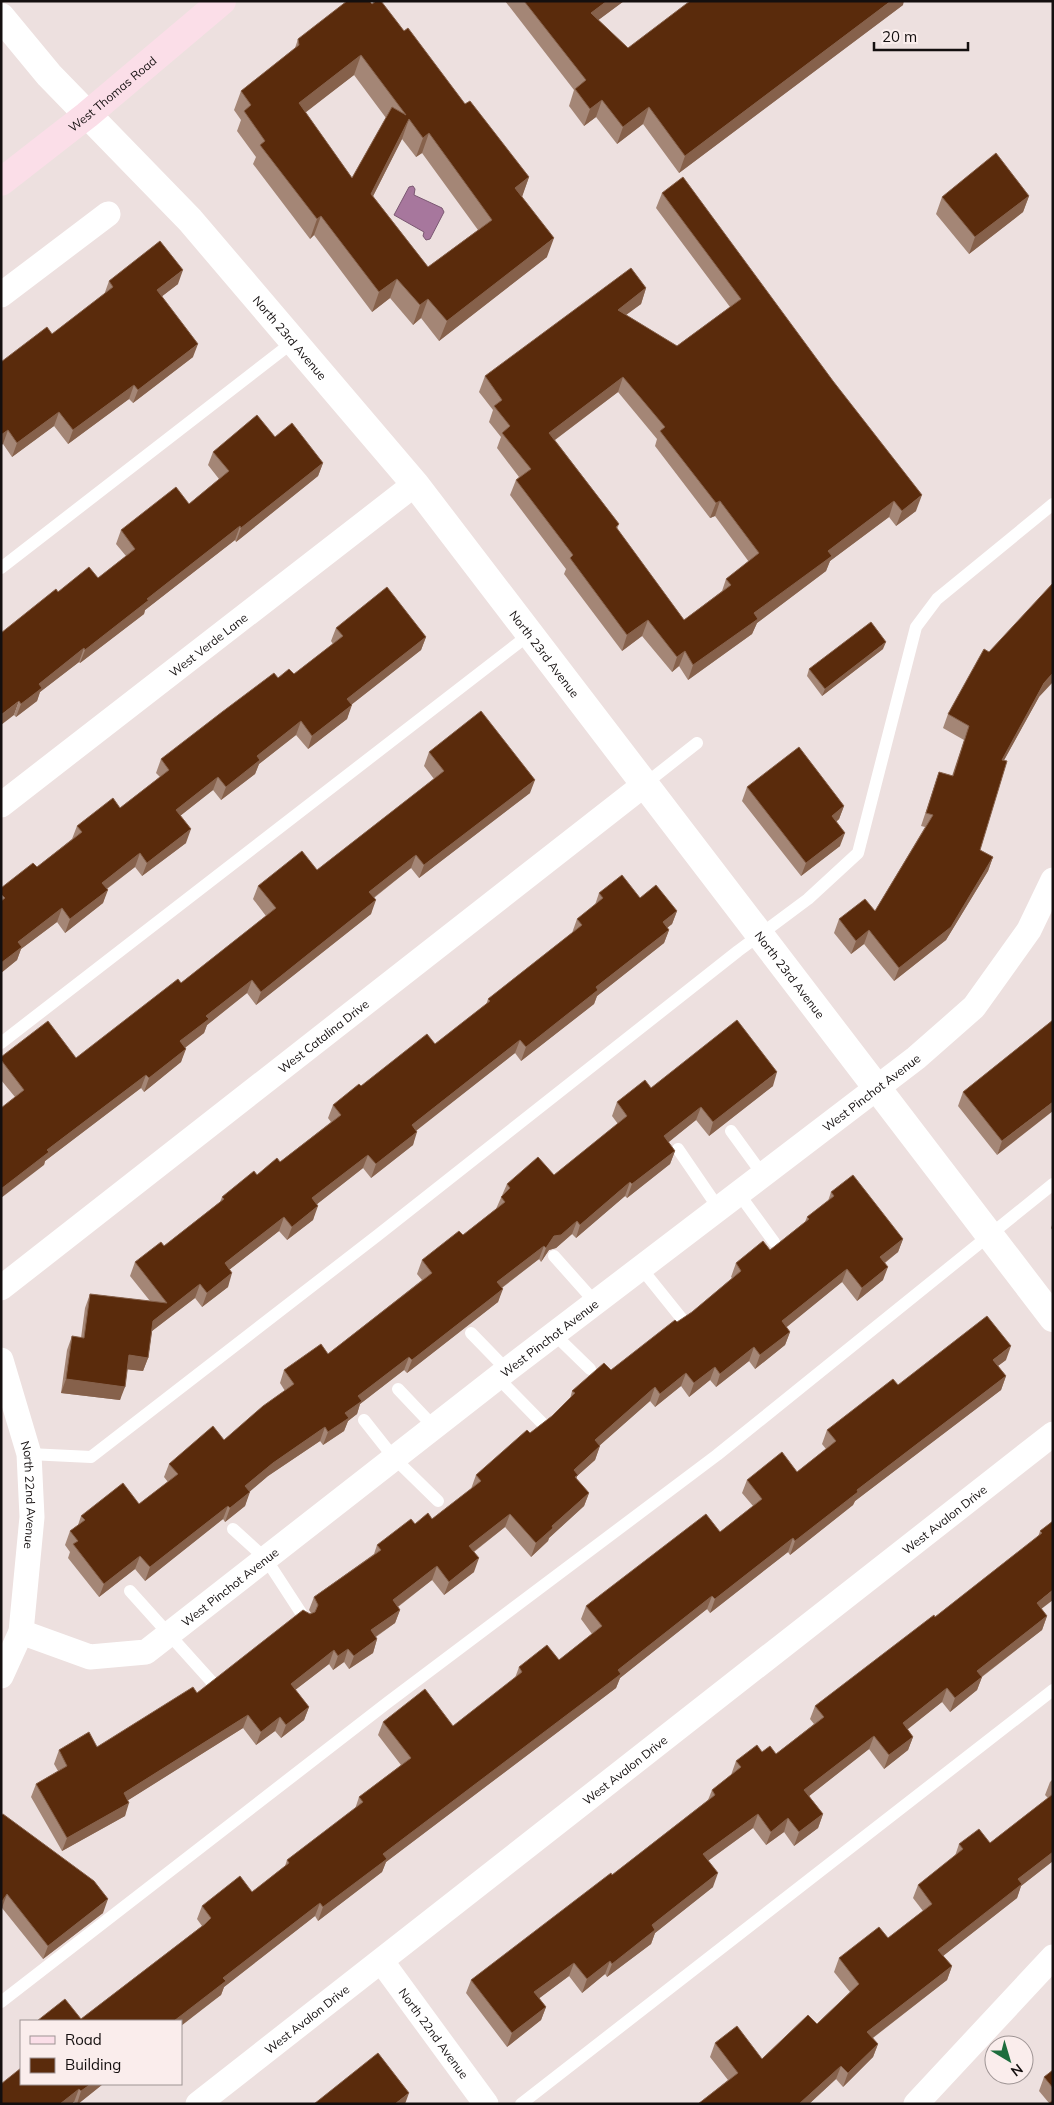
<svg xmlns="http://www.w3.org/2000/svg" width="1054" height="2105" font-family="Mulish,sans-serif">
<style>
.water{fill:#a7779d;stroke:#7b5872}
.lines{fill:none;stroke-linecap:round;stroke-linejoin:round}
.service{stroke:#fff;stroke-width:12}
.minor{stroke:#fff;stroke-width:25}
.tertiary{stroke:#fff;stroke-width:28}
.secondary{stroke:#fbdee8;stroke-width:28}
.wall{fill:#a48676;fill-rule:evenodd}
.shaded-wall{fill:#86614b}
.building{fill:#5a2b0c;stroke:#86614b;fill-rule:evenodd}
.labels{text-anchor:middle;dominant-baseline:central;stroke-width:5;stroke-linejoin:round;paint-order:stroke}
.street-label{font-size:12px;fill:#140f0f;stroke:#faedec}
</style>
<rect width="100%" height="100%" fill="#ede0df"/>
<path class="water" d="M413 186 415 189 414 195 442 208 444 212 430 239 426 240 423 236 424 232 394 215 409 187Z"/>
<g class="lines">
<path class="service" d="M1 568 293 342
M645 784 697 743
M1 1043 530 634
M731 1131 763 1175
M678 1149 719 1209
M739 1194 774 1242
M554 1256 595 1302
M641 1268 682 1319
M471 1333 507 1370
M554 1334 590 1369
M497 1377 542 1423
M398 1389 434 1427
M364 1420 394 1458 438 1501
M29 1454 91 1457 378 1235 738 951 808 899 858 853 916 627 937 599 1053 504
M233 1529 266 1559 305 1619
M130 1591 211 1681
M1 2002 387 1703 717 1455 1053 1184
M521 2104 1053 1690"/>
<g class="minor">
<path d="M1 295 108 214"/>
<path id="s1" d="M1 805 415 484"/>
<path id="s2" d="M1 1288 645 784"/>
<path id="s3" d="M1 1360 29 1454 32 1517 21 1632"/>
<path id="s4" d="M1 1676 21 1632 90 1657 146 1652 507 1370 916 1058 974 1007 1029 930 1053 880"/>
<path id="s5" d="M382 1962 486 2104"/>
<path id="s6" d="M198 2104 1053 1434"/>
<path d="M916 2104 1053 1957"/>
</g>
<path class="tertiary" id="s7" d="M1 17 49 75 190 220 415 484 1053 1318"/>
<path class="secondary" id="s8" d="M1 182 87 115 222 1"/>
</g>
<path class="wall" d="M505 1H624L598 20 628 48 903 5 679 173 643 124 617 144 596 117 584 126 569 106 574 90Z
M372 4 404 31 465 104 529 177 522 196 547 257 439 341 421 318 413 325 390 298 372 312 314 235 310 239 253 164 256 157 237 131 241 120 234 110 241 91 295 48 298 39ZM354 75 386 118 352 178 305 112ZM402 139 416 157 422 153 478 230 428 267 373 196Z
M662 193 916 511 896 526 889 517 830 561 826 571 757 623 752 634 688 680 679 666 672 672 642 636 622 651 564 574 566 569 510 495 516 480 519 477 497 448 501 437 489 422 493 410 479 392 485 376 646 288 641 304 626 315 677 346 730 307 656 208ZM618 392 657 439 655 446 710 518 715 516 749 562 726 579 722 591 684 620 617 529 619 524 555 440Z
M1029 196 1023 212 969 254 936 214 942 197Z
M109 281 178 284 162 296 193 357 133 403 129 399 68 444 54 426 12 457 3 444 1 445V362L52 334 104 295Z
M275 437 323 463 318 476 236 542 235 540 145 610 144 614 80 663 79 662 40 692 37 701 16 717 14 715 58 592 98 578 126 556 116 544 121 530 189 504 219 479 208 465 213 452Z
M336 628 426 637 421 650 351 705 347 719 308 749 296 735 259 764 255 774 221 800 213 790 180 816 186 843 142 876 135 867 107 889 103 903 65 933 57 922 21 949 17 960 1 973V888L37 867 72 839 77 826 120 808 160 777 156 773 161 759 278 678 294 674 333 644 331 641Z
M883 649 822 696 807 676 809 669Z
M1039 697 1004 760 980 850 993 857 988 871 946 940 894 981 864 944 851 954 834 933 839 919 875 911 925 827 921 826 939 772 952 776 964 740 943 728 948 714Z
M429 752 530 793 419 878 411 868 374 898 371 914 256 1005 247 993 207 1025 204 1033 185 1047 181 1062 144 1092 141 1088 45 1161 44 1165 15 1097 1 1080V1057L76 1058 181 983 266 916 253 899 258 886 317 870 434 779 424 766Z
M747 787 844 806 839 819 836 822 840 846 801 876 742 801Z
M599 893 640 898 677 911 672 924 667 928 669 930 664 943 597 996 594 1004 521 1061 515 1053 416 1130 413 1145 371 1178 363 1168 317 1204 313 1220 287 1240 279 1231 230 1269 228 1287 202 1307 195 1298 152 1331 148 1358 143 1371 127 1369 120 1400 61 1393 67 1350 72 1336 81 1338 85 1308 90 1294 150 1301 130 1276 135 1262 164 1246 220 1202 222 1197 257 1175 280 1162 331 1122 328 1118 333 1105 361 1086 435 1044 486 1005 488 999 572 933 577 919 595 905Z
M1053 1020 997 1155 958 1106 963 1092Z
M773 1086 709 1136 696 1120 668 1142 675 1151 670 1164 627 1198 625 1196 576 1238 572 1234 556 1248 549 1250 541 1262 539 1259 502 1288 498 1302 407 1373 404 1370 360 1404 357 1414 348 1421 344 1431 323 1445 320 1441 268 1476 249 1492 245 1506 225 1522 223 1519 145 1581 135 1569 99 1597 68 1558 70 1552 65 1545 70 1531 78 1525 81 1516 139 1504 168 1482 164 1477 169 1464 224 1440 285 1391 280 1383 284 1370 328 1354 422 1280 417 1274 422 1260 463 1235 496 1209 507 1184 554 1175 618 1124 612 1116 617 1102 651 1088Z
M831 1192 903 1239 898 1252 885 1263 883 1280 857 1301 842 1282 786 1327 790 1332 785 1345 755 1369 749 1361 716 1387 710 1380 689 1397 681 1386 655 1407 650 1401 600 1445 595 1460 577 1476 576 1479 589 1493 584 1506 549 1538 548 1541 531 1557 505 1527 474 1552V1572L444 1595 432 1580 398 1607 400 1610 395 1623 376 1637 377 1639 373 1653 349 1669 344 1662 333 1670 329 1664 295 1690 309 1707 304 1720 281 1738 275 1731 256 1745 243 1728 128 1800 125 1816 62 1851 31 1797 36 1784 58 1771 54 1764 59 1750 97 1747 197 1693 311 1613 309 1610 314 1597 374 1554 377 1545 415 1524 432 1519 471 1489 476 1475 552 1416 570 1399 572 1391 611 1370 692 1312 732 1278 731 1277 736 1263 770 1250 805 1222 807 1217 828 1201Z
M1053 1222V1231L1051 1228Z
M1006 1360 998 1366 1006 1376 1001 1390 855 1501 853 1505 790 1555 788 1552 710 1613 707 1609 620 1678 616 1688 386 1862 382 1872 318 1921 315 1916 224 1987 221 1995 181 2021 81 2019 202 1926 197 1919 202 1906 252 1892 285 1866 287 1860 355 1809 359 1797 401 1765 378 1735 383 1722 453 1726 515 1678 519 1667 559 1660 592 1634 581 1619 586 1606 720 1532 753 1506 742 1493 747 1480 797 1472 826 1449 822 1444 827 1430 898 1385Z
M1053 1521 1041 1609 1047 1616 1042 1630 982 1677 977 1690 950 1712 942 1702 907 1729 913 1737 908 1750 884 1769 869 1749 809 1796 823 1814 818 1828 794 1846 784 1832 766 1845 753 1828 708 1861 713 1887 655 1933 651 1944 607 1977 605 1974 582 1993 569 1976 539 1998 546 2007 541 2020 507 2047 466 1993 471 1980 612 1875 708 1800 712 1790 731 1775 736 1761 762 1752 776 1754 814 1724 810 1719 815 1706 935 1617 1038 1537 1040 1531Z
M1053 1779V1861L1021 1886 1017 1898 943 1956 952 1966 947 1980 873 2038 878 2044 873 2057 843 2087 836 2079 809 2104H698L728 2080 710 2057 715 2043 762 2059 817 2024 850 1992 834 1972 839 1958 888 1938 923 1911 913 1898 918 1885 955 1856 959 1844 990 1843 1048 1798 1045 1795 1050 1782Z
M1 1815 103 1913 43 1959 2 1908 1 1910Z
M1053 2070V2104L1049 2103 1039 2091 1044 2077Z
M103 2084 78 2104H75L74 2102 1 2104Z"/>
<path class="shaded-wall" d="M607 1H624L585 30 591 13Z
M891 1H904L903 5 679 173 685 156Z
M361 55 354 75 292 123 299 103Z
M602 100 596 117 584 126 590 109Z
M649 107 643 124 617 144 623 127Z
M409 119 402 139 364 214 371 194Z
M429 133 422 153 416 157 423 138Z
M529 177 522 197 515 188Z
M1029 196 1023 212 969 254 975 237Z
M321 216 314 235 310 239 317 219Z
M554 238 547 257 439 341 447 321Z
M183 270 178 284 152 304 157 290Z
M397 279 390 298 372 312 379 292Z
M646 288 641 304 612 325 618 310Z
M428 299 421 318 413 325 420 305Z
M198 344 193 357 133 403 138 390Z
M623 377 618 392 544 448 549 433Z
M134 385 129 399 68 444 73 430Z
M59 412 54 426 12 457 17 443Z
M8 430 3 444 1 445V435Z
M323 463 318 476 236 542 241 528Z
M922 495 916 511 896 526 902 511Z
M720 501 715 516 710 518 716 503Z
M894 501 889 517 830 561 826 571 757 623 752 634 688 680 693 665 828 551Z
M240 526 235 540 145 610 144 614 80 663 85 650 147 599Z
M648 620 642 636 622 651 627 635Z
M426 637 421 650 342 712 347 699Z
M886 642 883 649 822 696 825 689Z
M84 648 79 662 40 692 37 701 16 717 21 704 39 684Z
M685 651 679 666 672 672 677 657Z
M1053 673V682L1039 697 997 773 1002 760 1044 683Z
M19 701 14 715 1 725V715Z
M352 705 347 719 308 749 312 736Z
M301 721 296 735 259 764 255 774 221 800 226 787 257 756Z
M218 777 213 790 171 823 176 810Z
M535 780 530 793 419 878 424 865Z
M844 806 839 819 827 829 832 816Z
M191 829 186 843 142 876 147 863Z
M845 833 840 846 801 876 806 863Z
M140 853 135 867 97 896 102 883Z
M416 855 411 868 364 905 369 892Z
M993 857 988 871 946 940 894 981 899 968Z
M108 890 103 903 65 933 70 919Z
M376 900 371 914 256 1005 261 992Z
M62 908 57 922 21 949 17 960 1 973V963L18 942Z
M677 911 672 924 658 935 663 922Z
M669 930 664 943 597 996 594 1004 521 1061 526 1047 596 987Z
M869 930 864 944 851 954 856 941Z
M252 980 247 993 207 1025 204 1033 176 1055 180 1041 206 1016Z
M520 1040 515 1053 407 1138 412 1125Z
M186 1049 181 1062 144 1092 149 1078Z
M777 1072 773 1086 709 1136 713 1122Z
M146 1075 141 1088 45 1161 44 1165 1 1198V1189L47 1150Z
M1053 1102V1111L997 1155 1002 1141Z
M701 1107 696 1120 659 1150 664 1136Z
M417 1132 413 1145 371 1178 376 1164Z
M675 1151 670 1164 627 1198 632 1184Z
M368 1155 363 1168 307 1212 312 1198Z
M630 1182 625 1196 576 1238 580 1225Z
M318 1206 313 1220 287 1240 292 1227Z
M284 1217 279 1231 220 1277 225 1263Z
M577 1221 572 1234 556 1248 549 1250 541 1262 546 1248 554 1236Z
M903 1239 898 1252 875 1270 880 1257Z
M544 1246 539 1259 492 1295 497 1282Z
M888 1267 883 1280 857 1301 862 1288Z
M847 1269 842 1282 777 1335 782 1321Z
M232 1273 228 1287 202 1307 207 1293Z
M200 1284 195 1298 148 1334 153 1321Z
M503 1289 498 1302 407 1373 412 1360Z
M790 1332 785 1345 755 1369 760 1355Z
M1011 1346 1006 1360 988 1373 993 1360Z
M754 1347 749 1361 716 1387 720 1374Z
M129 1355 148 1358 143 1371 124 1369Z
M409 1357 404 1370 360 1404 357 1414 348 1421 344 1431 323 1445 328 1432 358 1396Z
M715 1367 710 1380 689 1397 694 1383Z
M686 1373 681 1386 655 1407 660 1394Z
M1006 1376 1001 1390 855 1501 853 1505 790 1555 795 1541 857 1490Z
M66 1379 125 1387 120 1400 61 1393Z
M655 1387 650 1401 590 1454 595 1440Z
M325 1427 320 1441 268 1476 240 1500 245 1486 273 1463Z
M600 1446 595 1460 577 1476 573 1488 574 1470Z
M250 1492 245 1506 225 1522 230 1508Z
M589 1493 584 1506 549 1538 548 1541 531 1557 536 1543 552 1526Z
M228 1506 223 1519 145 1581 150 1567Z
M510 1514 505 1527 464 1559 469 1546Z
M793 1538 788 1552 710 1613 715 1599Z
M140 1556 135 1569 99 1597 104 1584Z
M479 1558 474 1572 444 1595 449 1582Z
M437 1566 432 1580 388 1614 393 1600Z
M1053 1590V1600L1032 1616 1037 1603Z
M712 1596 707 1609 620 1678 616 1688 386 1862 382 1872 318 1921 323 1907 383 1854Z
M400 1610 395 1623 366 1643 371 1630Z
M1047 1616 1042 1630 972 1684 977 1671Z
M377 1639 373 1653 349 1669 354 1656Z
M348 1649 344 1662 333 1670 338 1656Z
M334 1650 329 1664 286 1697 291 1684Z
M982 1677 977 1690 950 1712 955 1698Z
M947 1688 942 1702 898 1737 903 1723Z
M309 1707 304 1720 281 1738 286 1725Z
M248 1715 243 1728 119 1806 124 1793Z
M280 1717 275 1731 256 1745 261 1732Z
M874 1736 869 1749 799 1804 804 1790Z
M913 1737 908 1750 884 1769 889 1755Z
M129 1803 125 1816 62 1851 67 1838Z
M758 1814 753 1828 698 1868 703 1854Z
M823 1814 818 1828 794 1846 799 1832Z
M788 1818 784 1832 766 1845 771 1832Z
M1053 1852V1861L1021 1886 1017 1898 934 1963 938 1950 1018 1879Z
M718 1873 713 1887 655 1933 651 1944 607 1977 612 1964 652 1925Z
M7 1894 2 1908 1 1910V1903Z
M108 1899 103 1913 43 1959 48 1946Z
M320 1903 315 1916 224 1987 221 1995 181 2026V2021H174L223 1978Z
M610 1961 605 1974 582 1993 587 1979Z
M574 1963 569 1976 529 2006 534 1992Z
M952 1966 947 1980 862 2046 867 2032Z
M546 2007 541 2020 507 2047 512 2033Z
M878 2044 873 2057 843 2087 848 2073Z
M841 2066 836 2079 809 2104H799Z
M91 2084H103L78 2104H77L81 2091Z
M79 2089 74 2102 72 2104H60Z
M409 2093 405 2104H395Z"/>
<path class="building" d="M347 1H369L372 4 376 1H381L404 31 408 28 465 104 470 101 529 177 515 188 554 238 447 321 428 299 420 305 397 279 379 292 321 216 317 219 260 145 265 141 244 111 251 105 241 91 299 45 298 39ZM361 55 406 115 392 107 352 178 299 103ZM409 119 423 138 429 133 492 220 428 267 371 194Z
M524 1H607L591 13 628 48 690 1H891L685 156 649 107 623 127 602 100 590 109 575 89 586 80Z
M996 153 1029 196 975 237 942 197Z
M683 177 833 381 922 495 902 511 894 501 828 551 832 556 754 613 758 619 693 665 685 651 677 657 648 620 627 635 570 558 573 555 516 480 531 469 502 433 510 426 494 406 502 400 485 376 631 268 646 288 618 310 677 346 741 299 662 193ZM623 377 665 427 660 431 716 503 720 501 759 553 726 579 731 585 684 620 616 527 619 524 549 433Z
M160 241 183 270 157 290 198 344 138 390 134 385 73 430 59 412 17 443 8 430 1 435V362L47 327 52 334 113 287 109 281Z
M257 415 275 437 292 423 323 463 241 528 240 526 147 599 149 600 85 650 84 648 39 684 42 688 21 704 19 701 1 715V633L56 589 58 592 89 567 98 578 135 549 121 530 176 487 189 504 229 471 213 452Z
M1053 583V673L1044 683 1002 760 1007 761 980 850 993 857 951 927 899 968 869 930 856 941 839 919 865 899 875 911 933 815 926 813 939 772 953 776 969 726 948 714 984 649 989 652Z
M387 587 426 637 347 699 352 705 312 736 301 721 257 756 260 760 226 787 218 777 176 810 191 829 147 863 140 853 102 883 108 890 70 919 62 908 18 942 22 947 1 963V901L5 898 1 894V888L33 863 37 867 82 832 77 826 113 798 120 808 169 770 161 759 222 712 274 673 278 678 289 669 294 674 343 636 336 628Z
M871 622 886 642 825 689 809 669Z
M481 711 535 780 424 865 416 855 369 892 376 900 261 992 252 980 206 1016 209 1019 180 1041 186 1049 149 1078 146 1075 47 1150 49 1152 1 1189V1108L24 1090 1 1060V1057L48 1021 76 1058 178 979 181 983 276 908 258 886 302 851 317 870 444 771 429 752Z
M799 747 844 806 832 816 845 833 806 863 747 787Z
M622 875 640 898 656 885 677 911 663 922 669 930 596 987 598 990 526 1047 520 1040 412 1125 417 1132 376 1164 368 1155 312 1198 318 1206 292 1227 284 1217 225 1263 232 1273 207 1293 200 1284 153 1321 148 1358 129 1355 125 1387 66 1379 72 1336 84 1338 90 1294 167 1303 135 1262 161 1242 164 1246 224 1199 222 1197 254 1171 257 1175 277 1158 280 1162 341 1115 333 1105 359 1084 361 1086 427 1034 435 1044 490 1001 488 999 582 925 577 919 603 898 599 893Z
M737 1020 777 1072 713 1122 701 1107 664 1136 675 1151 632 1184 630 1182 580 1225 577 1221 561 1235 554 1236 546 1248 544 1246 497 1282 503 1289 412 1360 409 1357 358 1396 362 1401 345 1413 349 1418 328 1432 325 1427 273 1463 245 1486 250 1492 230 1508 228 1506 150 1567 140 1556 104 1584 73 1544 78 1541 70 1531 85 1520 81 1516 123 1483 139 1504 178 1474 169 1464 213 1426 224 1440 263 1406 294 1384 284 1370 321 1344 328 1354 432 1273 422 1260 459 1231 463 1235 505 1202 501 1197 510 1188 507 1184 538 1157 554 1175 627 1116 617 1102 645 1080 651 1088Z
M1053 1020V1102L1002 1141 963 1092Z
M853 1175 903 1239 880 1257 888 1267 862 1288 847 1269 782 1321 790 1332 760 1355 754 1347 720 1374 715 1367 694 1383 686 1373 660 1394 655 1387 595 1440 600 1446 574 1470 578 1475 575 1477 589 1493 552 1526 553 1528 536 1543 510 1514 469 1546 479 1558 449 1582 437 1566 393 1600 400 1610 371 1630 377 1639 354 1656 348 1649 338 1656 334 1650 291 1684 309 1707 286 1725 280 1717 261 1732 248 1715 124 1793 129 1803 67 1838 36 1784 67 1766 59 1750 89 1732 97 1747 193 1687 197 1693 303 1610 310 1614 315 1612 318 1605 314 1597 381 1550 377 1545 411 1519 415 1524 428 1513 432 1519 481 1481 476 1475 527 1430 530 1433 552 1416 575 1393 572 1391 604 1363 611 1370 675 1320 677 1322 692 1312 741 1271 736 1263 763 1241 770 1250 809 1219 807 1217 834 1196 831 1192Z
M987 1316 1011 1346 993 1360 1006 1376 857 1490 858 1492 795 1541 793 1538 715 1599 712 1596 618 1670 621 1674 383 1854 387 1859 323 1907 320 1903 223 1978 226 1981 174 2021H37L65 1999 81 2019 205 1924 211 1918 202 1906 240 1876 252 1892 289 1863 287 1860 363 1802 359 1797 411 1758 383 1722 425 1689 453 1726 522 1672 519 1667 547 1645 559 1660 602 1626 586 1606 706 1514 720 1532 762 1499 747 1480 782 1452 797 1472 836 1441 827 1430 893 1379 898 1385Z
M1053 1521V1590L1037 1603 1047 1616 977 1671 982 1677 955 1698 947 1688 903 1723 913 1737 889 1755 874 1736 804 1790 823 1814 799 1832 788 1818 771 1832 758 1814 703 1854 718 1873 652 1925 655 1930 612 1964 610 1961 587 1979 574 1963 534 1992 546 2007 512 2033 471 1980 611 1873 612 1875 715 1795 712 1790 741 1767 736 1761 757 1745 762 1752 770 1746 776 1754 824 1717 815 1706 934 1615 935 1617 1042 1533 1040 1531Z
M1053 1794V1852L1018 1879 1022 1884 938 1950 952 1966 867 2032 878 2044 848 2073 841 2066 799 2104H698L738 2073 715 2043 737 2026 762 2059 808 2015 817 2024 859 1984 839 1958 879 1927 888 1938 932 1904 918 1885 963 1849 959 1844 979 1829 990 1843Z
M3 1814 94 1881 108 1899 48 1946 7 1894 1 1903V1815Z
M378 2053 409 2093 395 2104H314Z
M21 2068V2084H91L81 2091 79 2089 60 2104H1V2084Z
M1053 2070V2088L1044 2077Z
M1053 2100V2104H1048Z"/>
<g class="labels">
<g class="street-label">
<text stroke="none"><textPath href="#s8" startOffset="142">West Thomas Road</textPath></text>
<text stroke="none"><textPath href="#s7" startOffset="432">North 23rd Avenue</textPath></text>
<text stroke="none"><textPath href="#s1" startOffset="262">West Verde Lane</textPath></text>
<text stroke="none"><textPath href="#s7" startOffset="838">North 23rd Avenue</textPath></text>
<text stroke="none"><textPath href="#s7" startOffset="1242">North 23rd Avenue</textPath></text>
<text stroke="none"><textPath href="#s2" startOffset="409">West Catalina Drive</textPath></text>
<text stroke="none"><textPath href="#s4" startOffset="1094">West Pinchot Avenue</textPath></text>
<text stroke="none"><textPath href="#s4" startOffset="689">West Pinchot Avenue</textPath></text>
<text stroke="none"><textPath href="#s3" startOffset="139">North 22nd Avenue</textPath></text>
<text stroke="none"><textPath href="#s6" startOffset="948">West Avalon Drive</textPath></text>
<text stroke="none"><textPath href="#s4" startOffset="284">West Pinchot Avenue</textPath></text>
<text stroke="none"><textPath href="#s6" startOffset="542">West Avalon Drive</textPath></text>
<text stroke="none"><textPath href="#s6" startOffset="138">West Avalon Drive</textPath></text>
<text stroke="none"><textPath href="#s5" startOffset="88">North 22nd Avenue</textPath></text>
</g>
</g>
<rect width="1054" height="2105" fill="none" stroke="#140f0f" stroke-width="5"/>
<rect x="20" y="2020" width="162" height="65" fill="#faedec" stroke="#9e9494"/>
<rect x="30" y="2036" width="25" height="8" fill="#fbdee8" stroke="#9e9494"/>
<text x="65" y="2045" font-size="15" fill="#140f0f">Road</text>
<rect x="30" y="2058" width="25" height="15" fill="#5a2b0c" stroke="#9e9494"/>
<text x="65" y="2070" font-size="15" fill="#140f0f">Building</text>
<g transform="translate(1009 2060) rotate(142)"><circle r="24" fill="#faedec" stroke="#9e9494"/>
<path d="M0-4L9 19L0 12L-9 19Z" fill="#1d6d3d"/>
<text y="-8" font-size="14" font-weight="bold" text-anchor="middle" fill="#140f0f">N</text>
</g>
<path d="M874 42v8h94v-8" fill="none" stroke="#140f0f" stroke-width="2.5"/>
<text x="882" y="42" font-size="15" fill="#140f0f" stroke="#faedec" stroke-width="4" paint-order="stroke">20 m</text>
</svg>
